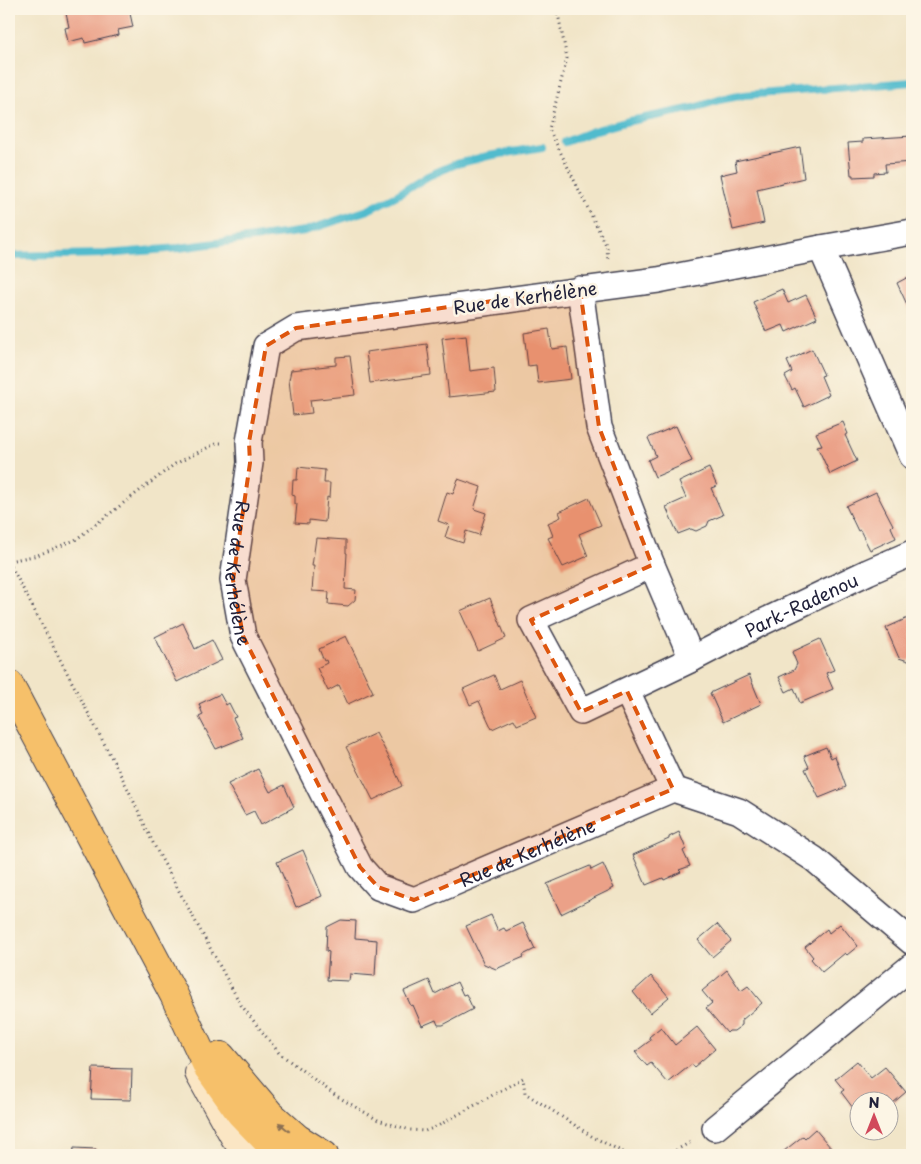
<svg xmlns="http://www.w3.org/2000/svg" width="921" height="1164" font-family="'Playpen Sans',sans-serif">
<style>
.lines{fill:none;stroke-linecap:round;stroke-linejoin:round}
.stream{stroke:#51bbcd;stroke-width:8}
.building{fill:#eba188}
.minor-casing{stroke:#413f50;stroke-width:28}
.secondary-casing{stroke:#413f50;stroke-width:30}
.primary-casing{stroke:#413f50;stroke-width:30}
.path{stroke:#413f50;stroke-width:3;stroke-dasharray:1 4;stroke-linecap:butt}
.minor{stroke:#fff;stroke-width:25}
.secondary{stroke:#fbe6c4;stroke-width:28}
.primary{stroke:#f6c06b;stroke-width:28}
.oneway{fill:#8c7153}
.marked{fill:#de560e;fill-opacity:0.2;stroke:#de560e;stroke-width:4;stroke-dasharray:10 6;stroke-linejoin:round}
.labels{text-anchor:middle;dominant-baseline:central;stroke-width:5;stroke-linejoin:round;paint-order:stroke}
.street-label{font-size:18px;fill:#22223b;stroke:#fcf5e5}
</style>
<rect width="100%" height="100%" fill="#fcf5e5"/>
<filter id="ink" filterUnits="userSpaceOnUse"><feTurbulence type="fractalNoise" baseFrequency=".02" numOctaves="2"/><feDisplacementMap in="SourceGraphic" scale="10" xChannelSelector="R" yChannelSelector="G"/><feConvolveMatrix kernelMatrix="1 2 1 2 8 2 1 2 1" color-interpolation-filters="sRGB"/></filter>
<filter id="wash" filterUnits="userSpaceOnUse"><feTurbulence type="fractalNoise" baseFrequency=".0096" numOctaves="4" result="noise"/><feDisplacementMap in="SourceGraphic" scale="20" xChannelSelector="R" yChannelSelector="G"/><feGaussianBlur stdDeviation="1.12" result="paint"/><feColorMatrix in="noise" values="0 0 0 0 0 0 0 0 0 0 0 0 0 0 0 0 0 1.4 0 .05"/><feComposite in="paint" operator="in"/></filter>
<g filter="url(#wash)">
<rect width="100%" height="100%" fill="#f1e5c8"/>
<g class="lines">
<path class="stream" d="M565 142 593 131 625 122 694 108 719 100 744 95 912 82
M9 256 106 254 179 248 305 231 368 210 399 194 428 176 456 164 488 156 542 147"/>
</g>
<g id="blocks">
<path class="building" d="M65 9H129L133 27 118 30 119 35 85 43 84 38 68 42 65 28 69 27Z
M912 136V162L885 164 886 172 874 173V176L853 177V175H851L848 143 863 142V139Z
M800 147 804 178 757 189 764 223 733 230 720 175 737 171 735 161Z
M912 275V321L908 312 910 311 897 283Z
M782 289 788 303 806 295 817 318 786 332 783 325 766 332 753 302Z
M549 329 552 349 567 347 571 379 538 383 536 365 528 366 524 333Z
M466 335 470 371 494 368 496 392 449 397 442 338Z
M427 344 431 375 370 383 366 352Z
M812 349 824 375 821 376 829 395 804 407 795 388 792 390 785 376 792 372 787 361Z
M350 356 355 395 310 400 312 413 293 415 289 380 291 370 336 365V357Z
M843 422 848 434 845 435 857 461 830 474 817 446 822 445 816 433Z
M676 426 692 461 655 477 648 460 656 456 648 438Z
M298 467 325 470 324 483H330L329 498 327 497 325 522 309 520V524L295 523 297 504H295V496L292 495 293 480H297Z
M709 468 717 486 711 488 723 515 709 521 707 526 696 531 691 529 678 534 666 507 686 498 679 482Z
M458 479 481 487 474 509 486 513 479 535 466 531 463 543 445 537 449 525 438 521 447 492 453 494Z
M876 492 893 525 891 527 896 538 870 550 860 530 858 531 846 506Z
M589 498 601 525 579 534 588 556 563 567 548 538 553 536 548 523 561 517 559 512Z
M316 538 346 540V553H347L345 589 356 590 355 600 348 606 328 604 329 592 312 591 314 566H312Z
M490 598 506 638 478 651 460 611Z
M912 616V659L908 661 899 658 886 628Z
M183 623 195 649 212 640 222 660 177 682 155 637Z
M346 636 373 692 348 704 339 685 328 691 317 668 327 663 326 660 324 661 319 649Z
M820 639 834 670 826 673 833 689 800 703 794 688 786 692 779 677 794 670 797 664 792 652Z
M494 675 500 689 520 680 536 717 517 725 514 719 492 729 479 701 470 705 463 689Z
M749 675 761 704 723 722 710 693Z
M220 694 226 705 229 703 236 717 233 718 243 738 216 749 199 717 203 715 199 704Z
M376 733 396 771H395L402 786 373 800 346 747Z
M826 747 831 758 835 756 846 787 819 798 805 769 809 767 804 756Z
M258 769 270 792 284 785 294 807 261 825 254 811 245 815 228 784Z
M679 832 686 849 683 851 690 866 679 870 681 872 664 880 663 878 646 885 633 855 669 839V837Z
M303 850 322 896 296 907 277 862Z
M603 864 614 888 561 914 547 884 590 866 591 870Z
M491 915 498 931 504 928 506 931 523 923 535 949 523 955 524 957 496 969 484 964 466 926Z
M341 920 356 921 355 938 377 940 375 976 350 974 349 981 327 980 329 952 326 951 327 927Z
M717 924 731 941 712 957 698 940Z
M840 924 858 946 847 955 845 953 822 972 811 959 813 957 805 947 827 929 829 933Z
M727 970 741 991 748 986 762 1003 742 1020V1025L734 1031H729L727 1033 706 1008 712 1003 702 991Z
M651 976 669 997 650 1013 633 992Z
M429 980 435 994 457 982 463 995 466 994 473 1009 443 1025H438L436 1020 422 1026 413 1005 411 1006 404 991Z
M661 1027 675 1045 697 1027 715 1049 694 1067 692 1064 668 1083 651 1063 647 1066 635 1052 651 1040 649 1037Z
M857 1061 871 1078 885 1067 906 1092 893 1103 888 1098 884 1102H858V1107L857 1105 853 1108 841 1092 844 1090 835 1079Z
M93 1068 132 1069 131 1100 91 1099Z
M815 1129 831 1148 822 1155H779L803 1136 805 1138Z
M74 1148 96 1149V1153L105 1154V1155H73Z"/>
</g>
</g>
<g filter="url(#ink)">
<use href="#blocks" fill-opacity="0" stroke="#413f50" stroke-width="1"/>
<g class="lines">
<g class="minor-casing">
<g id="minor">
<path id="s1" d="M912 232 821 248 658 280 296 328 266 346 249 442 250 463 233 580 243 636 360 867 378 887 414 900 673 789 739 811 814 859 912 942"/>
<path d="M821 248 912 456"/>
<path d="M580 289 599 427 652 565"/>
<path d="M652 565 692 659 581 712 531 620Z"/>
<path id="s2" d="M692 659 763 622 868 572 912 553"/>
<path d="M627 691 673 789"/>
<path d="M715 1128 912 966"/>
</g>
</g>
<g class="secondary-casing">
<path id="secondary" d="M199 1073 234 1136 248 1155"/>
</g>
<g class="primary-casing">
<path id="primary" d="M9 684 174 995 208 1068 240 1113 268 1142 285 1155
M221 1056 270 1114 297 1138 324 1155"/>
</g>
<path class="path" d="M557 9 567 58 549 129 607 247 608 262
M9 561 38 555 75 540 175 464 217 443H224
M9 562 128 789 154 845 241 1005 279 1053 335 1095 378 1120 410 1130 425 1131 436 1127 523 1078 525 1093 593 1137 629 1155
M667 1155 693 1141"/>
<use href="#minor" class="minor"/>
<use href="#secondary" class="secondary"/>
<use href="#primary" class="primary"/>
</g>
<defs><path id="oneway-solid" d="M-6-.8H1V-3.2L6.5 0L1 3.2V.8H-6Z" transform="scale(1.25)"/></defs>
<use class="oneway" href="#oneway-solid" transform="translate(284 1127) rotate(-140)"/>
</g>
<path class="marked" d="M580 289 599 427 652 565 531 620 581 712 627 691 673 789 414 900 378 887 360 867 243 636 233 580 250 463 249 442 266 346 296 328Z"/>
<g class="labels">
<g class="street-label">
<text transform="translate(525 297) rotate(-8)">Rue de Kerhélène</text>
<text stroke="none"><textPath href="#s1" startOffset="888">Rue de Kerhélène</textPath></text>
<text stroke="none"><textPath href="#s2" startOffset="122">Park-Radenou</textPath></text>
<text stroke="none"><textPath href="#s1" startOffset="1399">Rue de Kerhélène</textPath></text>
</g>
</g>
<rect width="921" height="1164" fill="none" stroke="#fcf5e5" stroke-width="30"/>
<g transform="translate(874 1116)"><circle r="24" fill="#fcf5e5" stroke="#a5a1a1"/>
<path d="M0-4L9 19L0 12L-9 19Z" fill="#d1495b"/>
<text y="-8" font-size="14" font-weight="bold" text-anchor="middle" fill="#22223b">N</text>
</g>
</svg>
